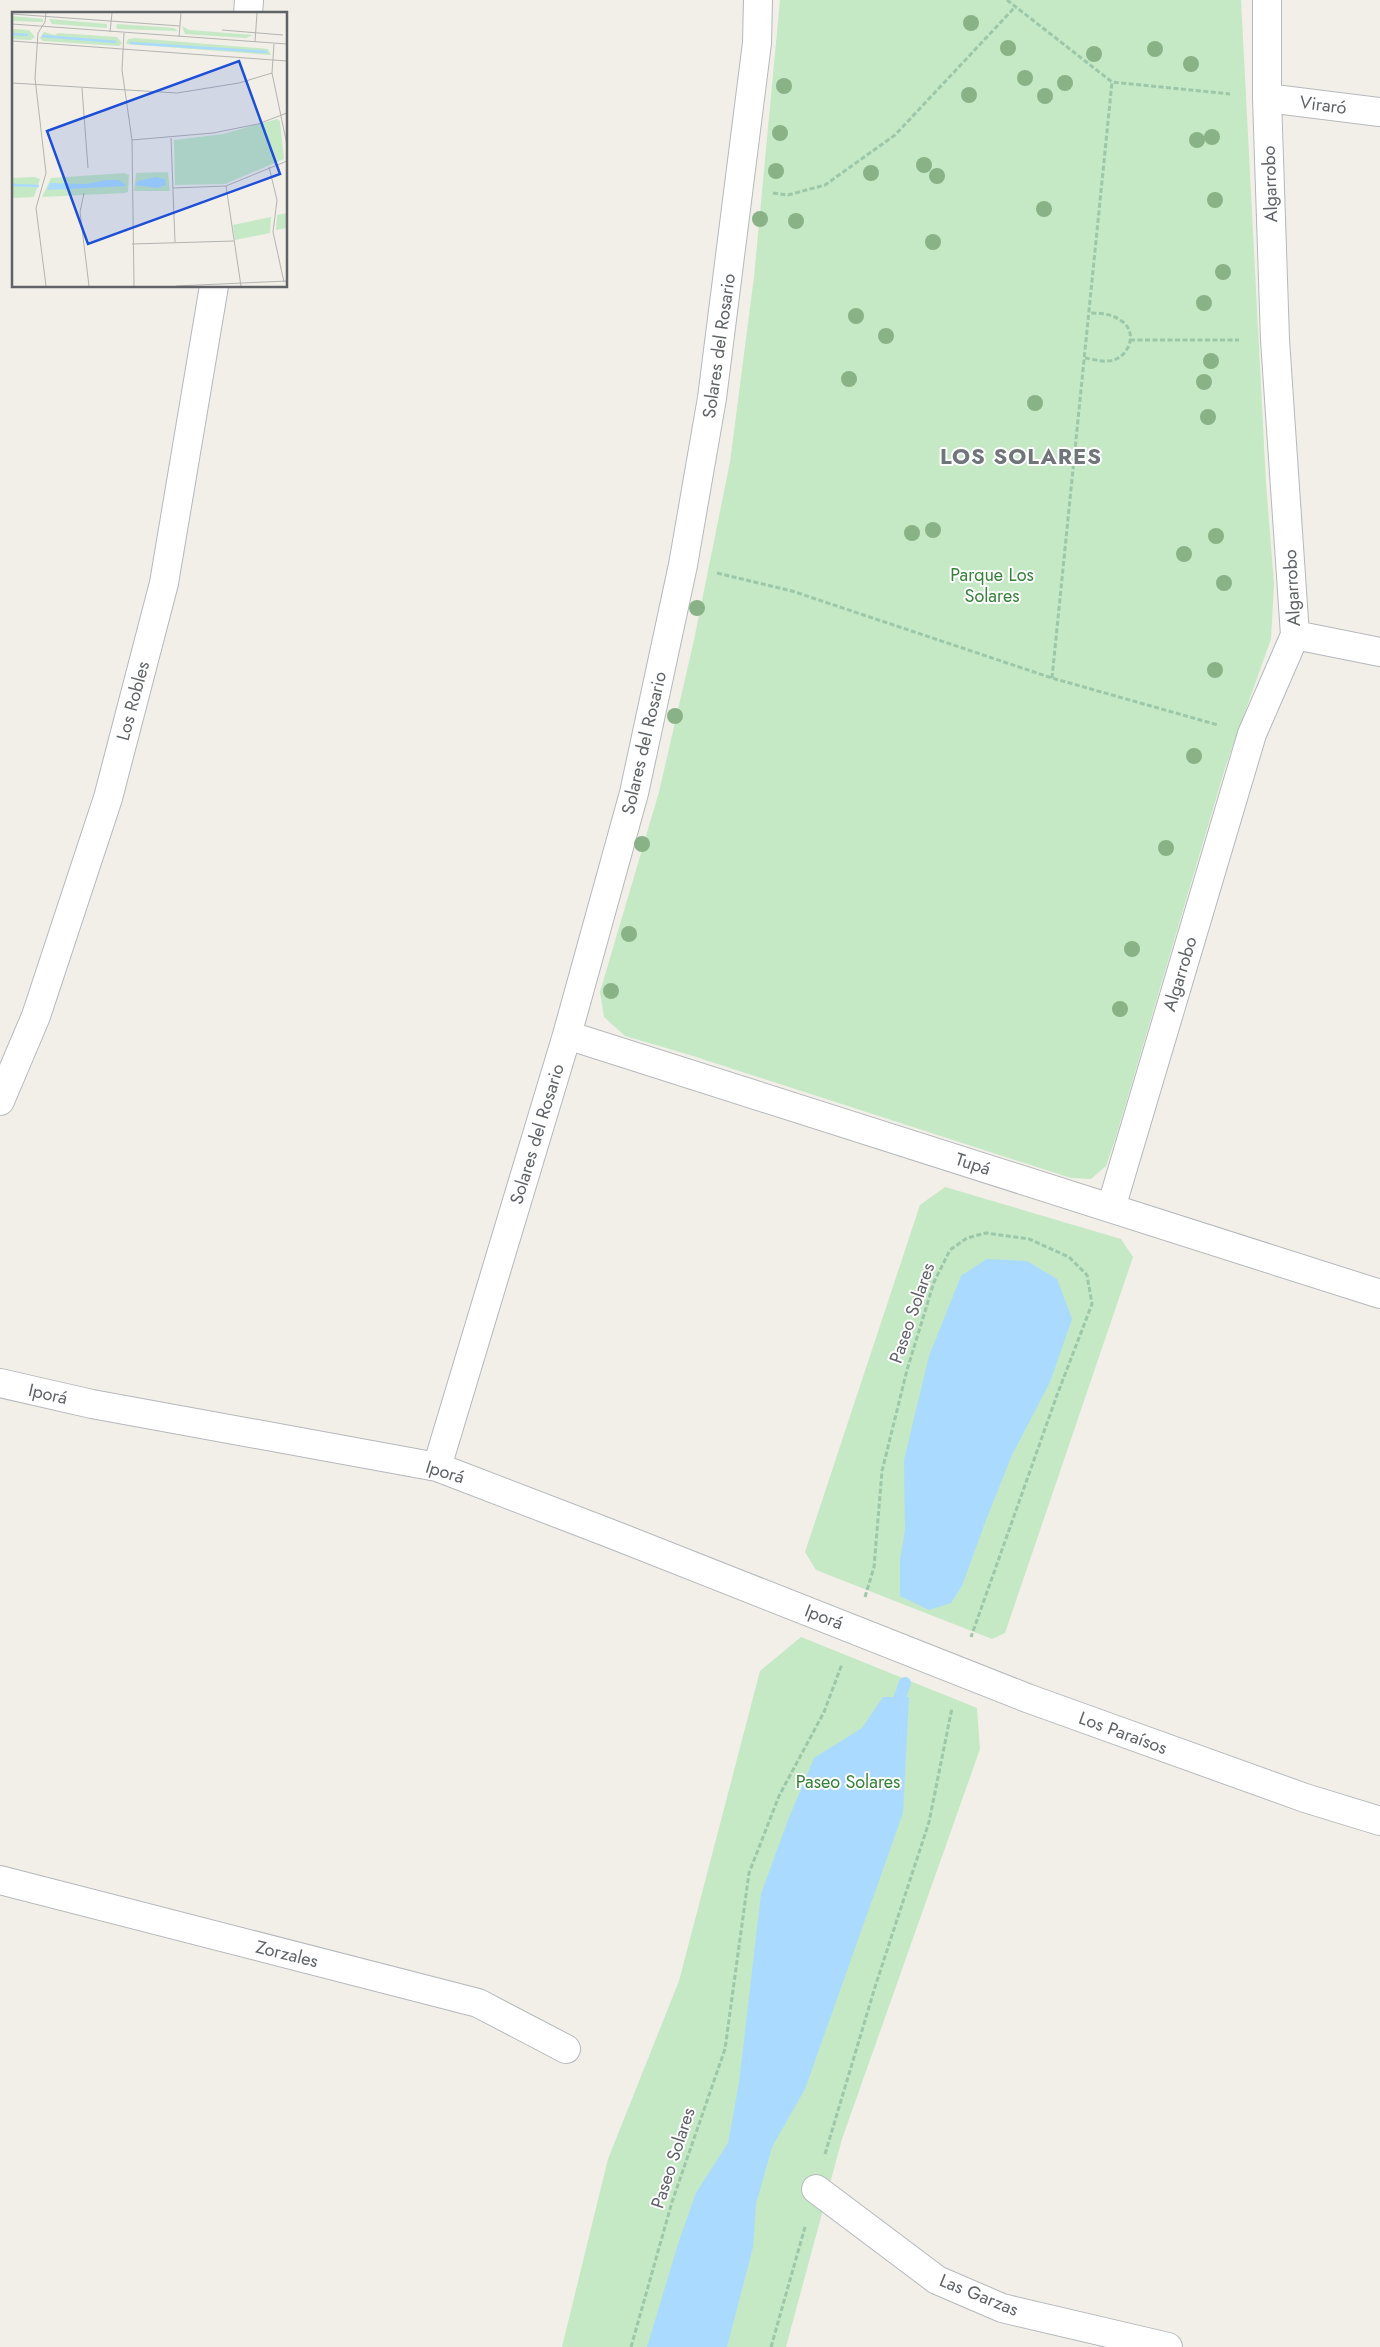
<svg xmlns="http://www.w3.org/2000/svg" width="1380" height="2347" font-family="Jost,sans-serif">
<style>
.green{fill:#c5e8c5}
.water{fill:#aadaff}
.lines{fill:none;stroke-linecap:round;stroke-linejoin:round}
.stream{stroke:#aadaff;stroke-width:12}
.minor-casing{stroke:#b5b8bc;stroke-width:30}
.path{stroke:#9cc7a9;stroke-width:3;stroke-dasharray:5 2.5;stroke-linecap:butt}
.minor{stroke:#fff;stroke-width:28}
.tree{fill:#89b387}
.labels{text-anchor:middle;dominant-baseline:central;stroke-width:4;stroke-linejoin:round;paint-order:stroke}
.street-label{font-size:18px;fill:#5f6368;stroke:#fff}
.park-label{font-size:18px;fill:#348238;stroke:#fff}
.district-label{font-size:22px;font-weight:bold;letter-spacing:1px;fill:#70757a;stroke:#fff}
.inset-river{fill:none;stroke:#aadaff;stroke-width:2.5}
.inset-road{fill:none;stroke:#b3b3b1;stroke-width:1}
.view{fill:#1d4ed8;fill-opacity:0.15;stroke:#1d4ed8;stroke-width:2.5}
.inset-edge{fill:none;stroke:#5f6368;stroke-width:2.5}
</style>
<rect width="100%" height="100%" fill="#f1efe8"/>
<path class="green" d="M780 0H1241L1266 483 1274 584 1271 639 1226 765 1115 1140 1106 1166 1091 1179 1071 1178 690 1055 625 1036 604 1017 600 992 659 792 694 640 730 462 754 277Z
M945 1187 1121 1239 1133 1257 1005 1633 992 1639 816 1570 805 1552 920 1205Z
M801 1637 977 1708 980 1749 842 2139 786 2347H562L608 2159 679 1981 760 1671Z"/>
<path class="water" d="M987 1259 1027 1261 1057 1279 1072 1319 1050 1382 1012 1455 986 1520 962 1586 951 1603 929 1610 900 1596V1560L905 1530 904 1460 929 1356 961 1276Z
M883 1697H909L903 1813 805 2089 772 2147 756 2204 753 2247 727 2347H647L679 2241 696 2193 728 2143 739 2083 761 1894 788 1820 814 1758 862 1728Z"/>
<g class="lines">
<path class="stream" d="M894 1713 905 1683"/>
<g class="minor-casing">
<path id="minor" d="M248 14 249 0
M1267 98 1380 112
M1295 635 1380 652
M567 1035 1380 1294
M0 1101 36 1016 108 798 164 583 214 286
M1111 1208 1252 734 1295 635 1275 340 1267 98V0
M0 1383 92 1404 437 1467 609 1533 1027 1698 1305 1798 1380 1821
M437 1467 567 1035 634 793 683 565 712 398 757 43 758 0
M0 1880 478 2003 566 2049
M816 2189 937 2280 1002 2308 1168 2347"/>
</g>
<path class="path" d="M1007 0 1112 82 1230 94
M773 193 788 195 825 185 895 135 1015 7
M1130 340H1239
M1085 358C1092 359 1101 362 1108 361 1127 360 1139 335 1123 322 1113 314 1101 313 1090 313
M717 573 792 591 1052 678 1218 725
M1052 678 1112 82
M865 1597 874 1567 882 1471 907 1370 934 1282 950 1250 967 1238 986 1233 1029 1239 1069 1257 1087 1275 1092 1304 1057 1395 971 1637
M825 2154 875 1987 929 1822 952 1708
M631 2347 672 2202 725 2049 749 1873 779 1796 824 1712 842 1664
M771 2347 805 2227"/>
<use href="#minor" class="minor"/>
</g>
<g class="tree">
<circle cx="971" cy="23" r="8"/>
<circle cx="1008" cy="48" r="8"/>
<circle cx="1155" cy="49" r="8"/>
<circle cx="1094" cy="54" r="8"/>
<circle cx="1191" cy="64" r="8"/>
<circle cx="1025" cy="78" r="8"/>
<circle cx="1065" cy="83" r="8"/>
<circle cx="784" cy="86" r="8"/>
<circle cx="969" cy="95" r="8"/>
<circle cx="1045" cy="96" r="8"/>
<circle cx="780" cy="133" r="8"/>
<circle cx="1212" cy="137" r="8"/>
<circle cx="1197" cy="140" r="8"/>
<circle cx="924" cy="165" r="8"/>
<circle cx="776" cy="171" r="8"/>
<circle cx="871" cy="173" r="8"/>
<circle cx="937" cy="176" r="8"/>
<circle cx="1215" cy="200" r="8"/>
<circle cx="1044" cy="209" r="8"/>
<circle cx="760" cy="219" r="8"/>
<circle cx="796" cy="221" r="8"/>
<circle cx="933" cy="242" r="8"/>
<circle cx="1223" cy="272" r="8"/>
<circle cx="1204" cy="303" r="8"/>
<circle cx="856" cy="316" r="8"/>
<circle cx="886" cy="336" r="8"/>
<circle cx="1211" cy="361" r="8"/>
<circle cx="849" cy="379" r="8"/>
<circle cx="1204" cy="382" r="8"/>
<circle cx="1035" cy="403" r="8"/>
<circle cx="1208" cy="417" r="8"/>
<circle cx="933" cy="530" r="8"/>
<circle cx="912" cy="533" r="8"/>
<circle cx="1216" cy="536" r="8"/>
<circle cx="1184" cy="554" r="8"/>
<circle cx="1224" cy="583" r="8"/>
<circle cx="697" cy="608" r="8"/>
<circle cx="1215" cy="670" r="8"/>
<circle cx="675" cy="716" r="8"/>
<circle cx="1194" cy="756" r="8"/>
<circle cx="642" cy="844" r="8"/>
<circle cx="1166" cy="848" r="8"/>
<circle cx="629" cy="934" r="8"/>
<circle cx="1132" cy="949" r="8"/>
<circle cx="611" cy="991" r="8"/>
<circle cx="1120" cy="1009" r="8"/>
</g>
<g class="labels">
<g class="street-label">
<text transform="translate(1323 105) rotate(7)">Viraró</text>
<text transform="translate(1270 184) rotate(-92)">Algarrobo</text>
<text transform="translate(719 346) rotate(-82)">Solares del Rosario</text>
<text transform="translate(1292 588) rotate(-93)">Algarrobo</text>
<text transform="translate(133 701) rotate(-75)">Los Robles</text>
<text transform="translate(644 743) rotate(-77)">Solares del Rosario</text>
<text transform="translate(1180 974) rotate(-73)">Algarrobo</text>
<text transform="translate(537 1134) rotate(-73)">Solares del Rosario</text>
<text transform="translate(973 1164) rotate(18)">Tupá</text>
<text transform="translate(912 1313) rotate(-71)">Paseo Solares</text>
<text transform="translate(48 1394) rotate(13)">Iporá</text>
<text transform="translate(445 1472) rotate(17)">Iporá</text>
<text transform="translate(824 1617) rotate(21)">Iporá</text>
<text transform="translate(1123 1733) rotate(20)">Los Paraísos</text>
<text transform="translate(287 1954) rotate(14)">Zorzales</text>
<text transform="translate(673 2158) rotate(-72)">Paseo Solares</text>
<text transform="translate(979 2295) rotate(22)">Las Garzas</text>
</g>
<g class="park-label">
<text x="992" y="575">Parque Los<tspan x="992" dy="21">Solares</tspan></text>
<text x="848" y="1782">Paseo Solares</text>
</g>
<g class="district-label">
<text x="1021" y="456">LOS SOLARES</text>
</g>
</g>
<g transform="translate(12 12)">
<rect width="275" height="275" fill="#f1efe8"/>
<path d="M0 4 31 7V10L0 9ZM37 7 95 12V16L40 12ZM105 12 162 16 166 19 107 17 104 16ZM170 14 177 18 241 23 234 26 173 22ZM0 17 17 18 23 25 19 28 0 27ZM32 20 43 23 46 21 105 25 110 31 107 34 31 29 28 26ZM123 26 256 37 259 43 114 32 116 27ZM265 107 268 109 272 147 213 172 163 173 162 128 211 122ZM156 160 158 179H122L124 161ZM113 161 117 163 116 180 113 181 30 185 39 166ZM22 165 28 167 22 185 0 186V166ZM275 201V216L264 218 265 203ZM259 205 258 221 223 228 221 213Z" fill="#c5e8c5"/>
<path d="M144 165 153 167 154 173 145 176 123 173 126 169ZM95 168H107L115 174 35 178 38 171 73 172Z" fill="#aadaff"/>
<path class="inset-river" d="M0 22 16 23M30 24 104 30M118 31 255 40M0 173 27 174"/>
<path class="inset-road" d="M0 2 168 14M0 12 275 32M210 18 271 23M98 20 100 1M112 21 110 58 120 128 122 274M167 25 169 1M0 29 275 49M243 30 245 1M262 32 260 61 275 133M0 71 165 81 227 71 260 61M70 76 76 156M159 126 163 230M120 128 201 121 246 112 275 101M257 155 265 188 261 220 272 270M214 174 229 274M161 176 214 174 275 149M72 181 68 200 77 274M120 232 222 229M34 274 24 196 34 161 23 66 26 21 33 10 34 1M164 274 275 269"/>
<path class="view" d="M227 49 268 162 76 232 35 119Z"/>
<rect width="275" height="275" class="inset-edge"/>
</g>
</svg>
